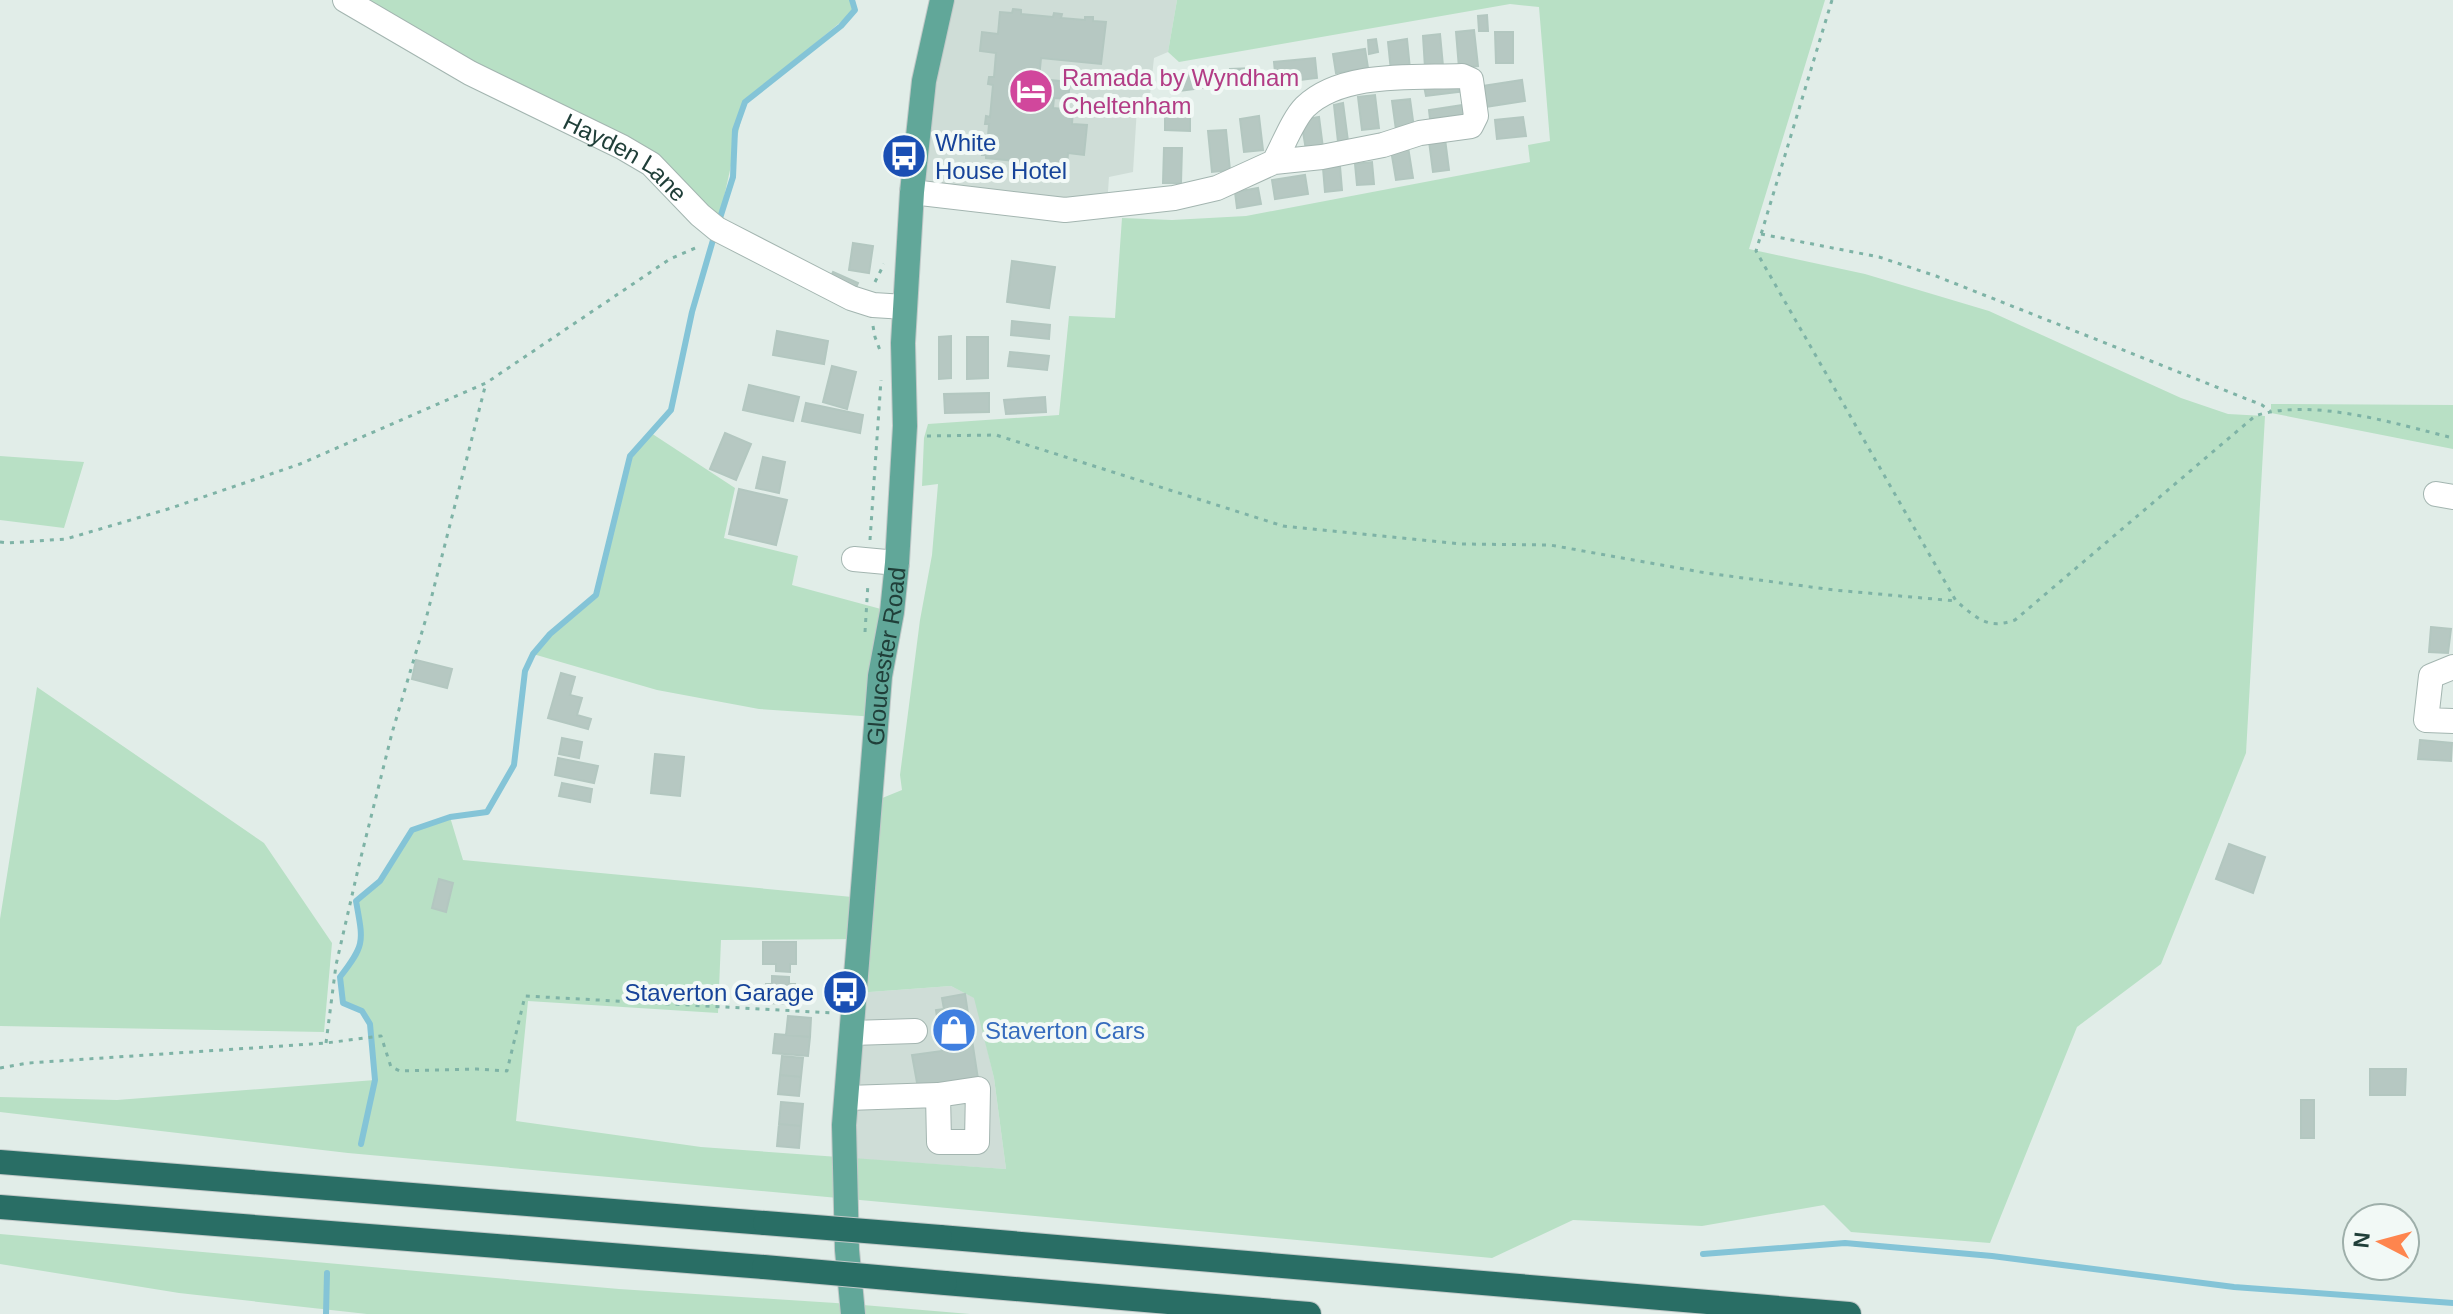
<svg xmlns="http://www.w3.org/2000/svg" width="2453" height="1314" font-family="Helvetica,sans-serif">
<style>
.built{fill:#cfddd7}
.green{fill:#b8e0c5;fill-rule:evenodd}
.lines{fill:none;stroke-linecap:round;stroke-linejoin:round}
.stream{stroke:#84c4d7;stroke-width:6}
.building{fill:#b6c8c2;stroke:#b3c7c0;stroke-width:2}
.minor-casing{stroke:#a3b5b0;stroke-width:26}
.major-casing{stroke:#c1c9c8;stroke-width:26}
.highway-casing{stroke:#c1c9c8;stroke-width:26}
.path{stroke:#7eb3a6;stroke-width:3;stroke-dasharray:4 6;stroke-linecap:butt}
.minor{stroke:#fff;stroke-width:24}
.major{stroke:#61a799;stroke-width:24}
.highway{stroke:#296e65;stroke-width:24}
.highway-bridge-casing{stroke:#c1c9c8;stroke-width:26;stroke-linecap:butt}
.highway-bridge{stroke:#296e65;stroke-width:24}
.labels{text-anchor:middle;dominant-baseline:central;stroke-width:8;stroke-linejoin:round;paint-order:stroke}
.hotel-label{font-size:24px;fill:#b23c85;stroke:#f2f9f6;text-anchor:start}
.transit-label{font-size:24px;fill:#164399;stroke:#f2f9f6;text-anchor:start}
.street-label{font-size:24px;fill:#203f39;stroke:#f2f9f6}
.shop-label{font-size:24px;fill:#366cbe;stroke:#f2f9f6;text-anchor:start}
</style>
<rect width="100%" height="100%" fill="#e1ede8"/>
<path class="built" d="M942 0H1177L1168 52 1154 58 1149 104 1137 108 1133 172 1109 177 1107 206 912 192Z
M951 986 975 998 994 1078 1006 1169 844 1158 856 993Z"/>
<path class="green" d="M343 0H854L855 10 745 102 717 229 651 164Z
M1177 0H1825L1749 249 1865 274 1989 311 2181 398 2228 414 2265 416 2246 753 2161 964 2077 1027 1990 1243 1851 1232 1824 1205 1702 1226 1573 1220 1492 1258 348 1153 0 1112V1097L117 1100 375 1080 370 1024 362 1011 343 1003 340 977C366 944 363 941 356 901L380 881 412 830 450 817 463 860 863 898 870 803 902 790 900 775 920 620 932 555 938 484 922 486 924 438 928 424 1059 415 1069 316 1115 318 1122 218 1172 220 1246 216 1530 162 1528 145 1550 141 1539 7 1510 4 1179 62 1168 52ZM860 939 856 993 951 986 974 998 994 1078 1006 1169 701 1147 516 1121 528 1001 718 1013 721 940Z
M2271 404 2453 405V449L2271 413Z
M651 433 735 488 724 538 798 556 792 585 892 612 876 717 759 709 657 690 533 654 550 634 596 594 630 456Z
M0 456 84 462 64 528 0 520Z
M37 687 264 843 332 943 324 1032 0 1026V919Z
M0 1234 619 1289 851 1304 970 1314H367L179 1293 0 1264Z"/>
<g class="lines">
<path class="stream" d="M720 218 733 177 735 130 745 102 841 26 855 10 852 0
M361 1144 375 1080 370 1024 362 1011 343 1003 340 977C366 944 363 941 356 901L380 881 412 830 450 817 487 812 514 765 525 671 533 654 550 634 596 595 630 456 671 410 692 312 713 240
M1703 1254 1845 1243 1992 1256 2234 1287 2453 1303
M326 1314 327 1273"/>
</g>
<path class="building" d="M1013 9 1021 10V14L1053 17 1054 13 1062 14 1061 18 1085 20V17H1093V21L1106 22 1101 64 1041 58 1039 79 1070 82 1068 99 1054 98 1053 108 1073 110 1072 124 1087 125 1084 155 1068 153 1067 166 986 158V155H982L983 148H987L989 124H985L986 116 990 117 993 85 988 84 989 77H994L996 53 980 51 982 32 998 34 1000 12 1012 13Z
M1487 15 1488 31H1479L1478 16Z
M1474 30 1478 66 1459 68 1456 32Z
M1495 32H1513V63H1496Z
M1440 34 1443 66 1425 68 1423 36Z
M1376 39 1378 52 1369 54 1368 40Z
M1407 39 1410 69 1391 71 1388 42Z
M1365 49 1368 68 1336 73 1333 54Z
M1315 58 1317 78 1276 83 1274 62Z
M1255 68 1256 84 1231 85 1230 69Z
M1201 71 1203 88 1172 92 1169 75Z
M1522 80 1525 101 1485 107 1482 86Z
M1458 82 1459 92 1426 96 1424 86Z
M1375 95 1379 128 1362 130 1358 97Z
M1410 99 1414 128 1396 130 1392 101Z
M1343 103 1348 141 1338 142 1334 105Z
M1463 105 1464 115 1430 119 1429 110Z
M1165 112H1190V131L1165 130Z
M1259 116 1263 150 1244 152 1240 119Z
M1319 117 1323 148 1306 150 1301 120Z
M1523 117 1526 136 1497 139 1495 120Z
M1226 130 1230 170 1212 172 1208 131Z
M1445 139 1449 170 1433 172 1429 141Z
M1408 147 1413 178 1396 180 1391 150Z
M1164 148H1182L1181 183H1163Z
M1372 162 1374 184 1357 185 1355 164Z
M1340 166 1342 190 1325 192 1323 168Z
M1305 175 1308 194 1275 199 1272 180Z
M1258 188 1261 204 1237 208 1235 192Z
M853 243 873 246 869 273 849 270Z
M1012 261 1055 267 1049 308 1007 302Z
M833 272 858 283 854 292 829 281Z
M1012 321 1050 325 1049 339 1011 335Z
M777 331 828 341 824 364 773 355Z
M951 336V378L939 379V337Z
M967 337H988V378L967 379Z
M1010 352 1049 356 1047 370 1008 366Z
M832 366 856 372 847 409 823 402Z
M749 385 799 397 793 421 743 410Z
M989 393V412L945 413 944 394Z
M1045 397 1046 412 1006 414 1004 400Z
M806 403 863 415 860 433 802 421Z
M725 433 751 444 736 480 710 469Z
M763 457 785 462 779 493 756 488Z
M739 489 787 500 776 545 729 534Z
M2431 627 2451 629 2448 653 2429 652Z
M416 660 452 669 447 688 412 679Z
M561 673 575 677 570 695 582 698 577 715 591 719 588 729 548 718Z
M562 738 582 742 579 758 559 754Z
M2420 740 2452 743 2451 761 2418 759Z
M655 754 684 757 680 796 651 793Z
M558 758 598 766 594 783 555 775Z
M562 783 592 789 590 802 559 796Z
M2229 844 2265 857 2253 893 2216 879Z
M439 879 453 883 446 912 432 908Z
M763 942H796V964H790V972L776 971V964H763Z
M772 976 789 977V984H795V1004L765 1003 766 984H772Z
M965 994 978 1079 918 1088 912 1055 942 1051 936 1010 944 1009 942 998Z
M788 1016 811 1018 810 1037 786 1035Z
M775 1034 810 1037 808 1056 773 1053Z
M782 1056 803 1058 801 1077 780 1075Z
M2370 1069H2406L2405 1095H2370Z
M780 1075 801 1077 799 1096 778 1094Z
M2301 1100H2314V1138H2301Z
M781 1102 803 1104 801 1126 779 1124Z
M779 1124 801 1126 799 1148 777 1146Z"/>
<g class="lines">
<g class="minor-casing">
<g id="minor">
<path id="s1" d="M345 0 470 73 622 147 651 164 700 215 717 229 851 298 873 305 905 307"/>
<path d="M912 192 1065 210 1174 198 1217 188 1274 162 1322 157 1383 145 1420 133 1471 126 1476 116 1471 80 1462 76C1414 78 1342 71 1305 107 1293 119 1283 146 1274 162"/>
<path d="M2436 494 2453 497"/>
<path d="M854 559 897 563"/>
<path d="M2453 667 2431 676 2426 720 2453 721"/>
<path d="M852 1033 915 1031"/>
<path d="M847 1098 938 1095 978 1089 977 1142H939L938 1095"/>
</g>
</g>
<g class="major-casing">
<g id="major">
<path id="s2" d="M853 1314 847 1250 844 1125 880 676 892 612 897 563 905 426 903 343 912 192 924 81 942 0"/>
</g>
</g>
<g class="highway-casing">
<path id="highway" d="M0 1162 765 1223
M0 1207 764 1267
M940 1237 1849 1314
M945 1283 1309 1314"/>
</g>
<path class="path" d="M1832 0 1756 251 1956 601C1977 618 1987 630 2015 620L2255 416C2311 397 2397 424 2453 438
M1761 234 1879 257 1936 276 2262 405 2270 411
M875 282 884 264
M873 326 875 337 881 353
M927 436 996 435 1283 526 1461 544 1550 545 1706 573 1834 590 1956 601
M870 540 881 380
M0 542 8 543 66 539 168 509 300 464 486 383 670 259 700 246
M865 632 868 583
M326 1043 336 965 359 865 392 733 427 615 486 383
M0 1068 28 1063 326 1043 381 1036 391 1067 400 1071 477 1069 507 1071 525 996 833 1013"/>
<use href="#minor" class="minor"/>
<use href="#major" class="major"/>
<use href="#highway" class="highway"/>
<g class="highway-bridge-casing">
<path id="highway-bridge" d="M765 1223 940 1237
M764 1267 945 1283"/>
</g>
<use href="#highway-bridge" class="highway-bridge"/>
</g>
<defs>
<g id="hotel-disc" transform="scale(2.3)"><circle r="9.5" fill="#d1479c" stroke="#f2f9f6"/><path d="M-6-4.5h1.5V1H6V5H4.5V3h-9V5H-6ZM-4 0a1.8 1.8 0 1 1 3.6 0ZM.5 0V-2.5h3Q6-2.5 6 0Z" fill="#fff"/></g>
<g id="bus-disc" transform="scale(2.3)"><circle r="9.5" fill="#1a4fb4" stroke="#f2f9f6"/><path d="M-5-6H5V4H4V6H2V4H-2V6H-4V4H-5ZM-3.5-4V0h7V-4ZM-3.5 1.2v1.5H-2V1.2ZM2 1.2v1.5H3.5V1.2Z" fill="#fff"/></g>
<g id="shop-disc" transform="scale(2.3)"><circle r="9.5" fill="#3f7fe0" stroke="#f2f9f6"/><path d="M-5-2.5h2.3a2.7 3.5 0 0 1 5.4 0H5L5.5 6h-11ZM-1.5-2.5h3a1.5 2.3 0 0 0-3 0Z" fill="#fff"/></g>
</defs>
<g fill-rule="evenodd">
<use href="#hotel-disc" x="1031" y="91"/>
<use href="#bus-disc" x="904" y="156"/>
<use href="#bus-disc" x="845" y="992"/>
<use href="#shop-disc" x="954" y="1030"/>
</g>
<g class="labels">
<g class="hotel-label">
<text x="1062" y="77">Ramada by Wyndham<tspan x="1062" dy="28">Cheltenham</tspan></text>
</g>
<g class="transit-label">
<text x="935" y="142">White<tspan x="935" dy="28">House Hotel</tspan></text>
<text x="814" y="992" text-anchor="end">Staverton Garage</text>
</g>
<g class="street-label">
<text stroke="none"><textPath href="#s1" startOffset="322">Hayden Lane</textPath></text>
<text stroke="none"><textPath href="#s2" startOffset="660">Gloucester Road</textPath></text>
</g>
<g class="shop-label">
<text x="985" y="1030">Staverton Cars</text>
</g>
</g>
<g transform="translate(2381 1242) rotate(276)"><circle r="38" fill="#f2f9f6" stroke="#9eafaa" stroke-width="2"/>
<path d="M0-6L14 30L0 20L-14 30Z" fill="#fe854e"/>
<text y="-12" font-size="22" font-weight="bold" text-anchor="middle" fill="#203f39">N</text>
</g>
</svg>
